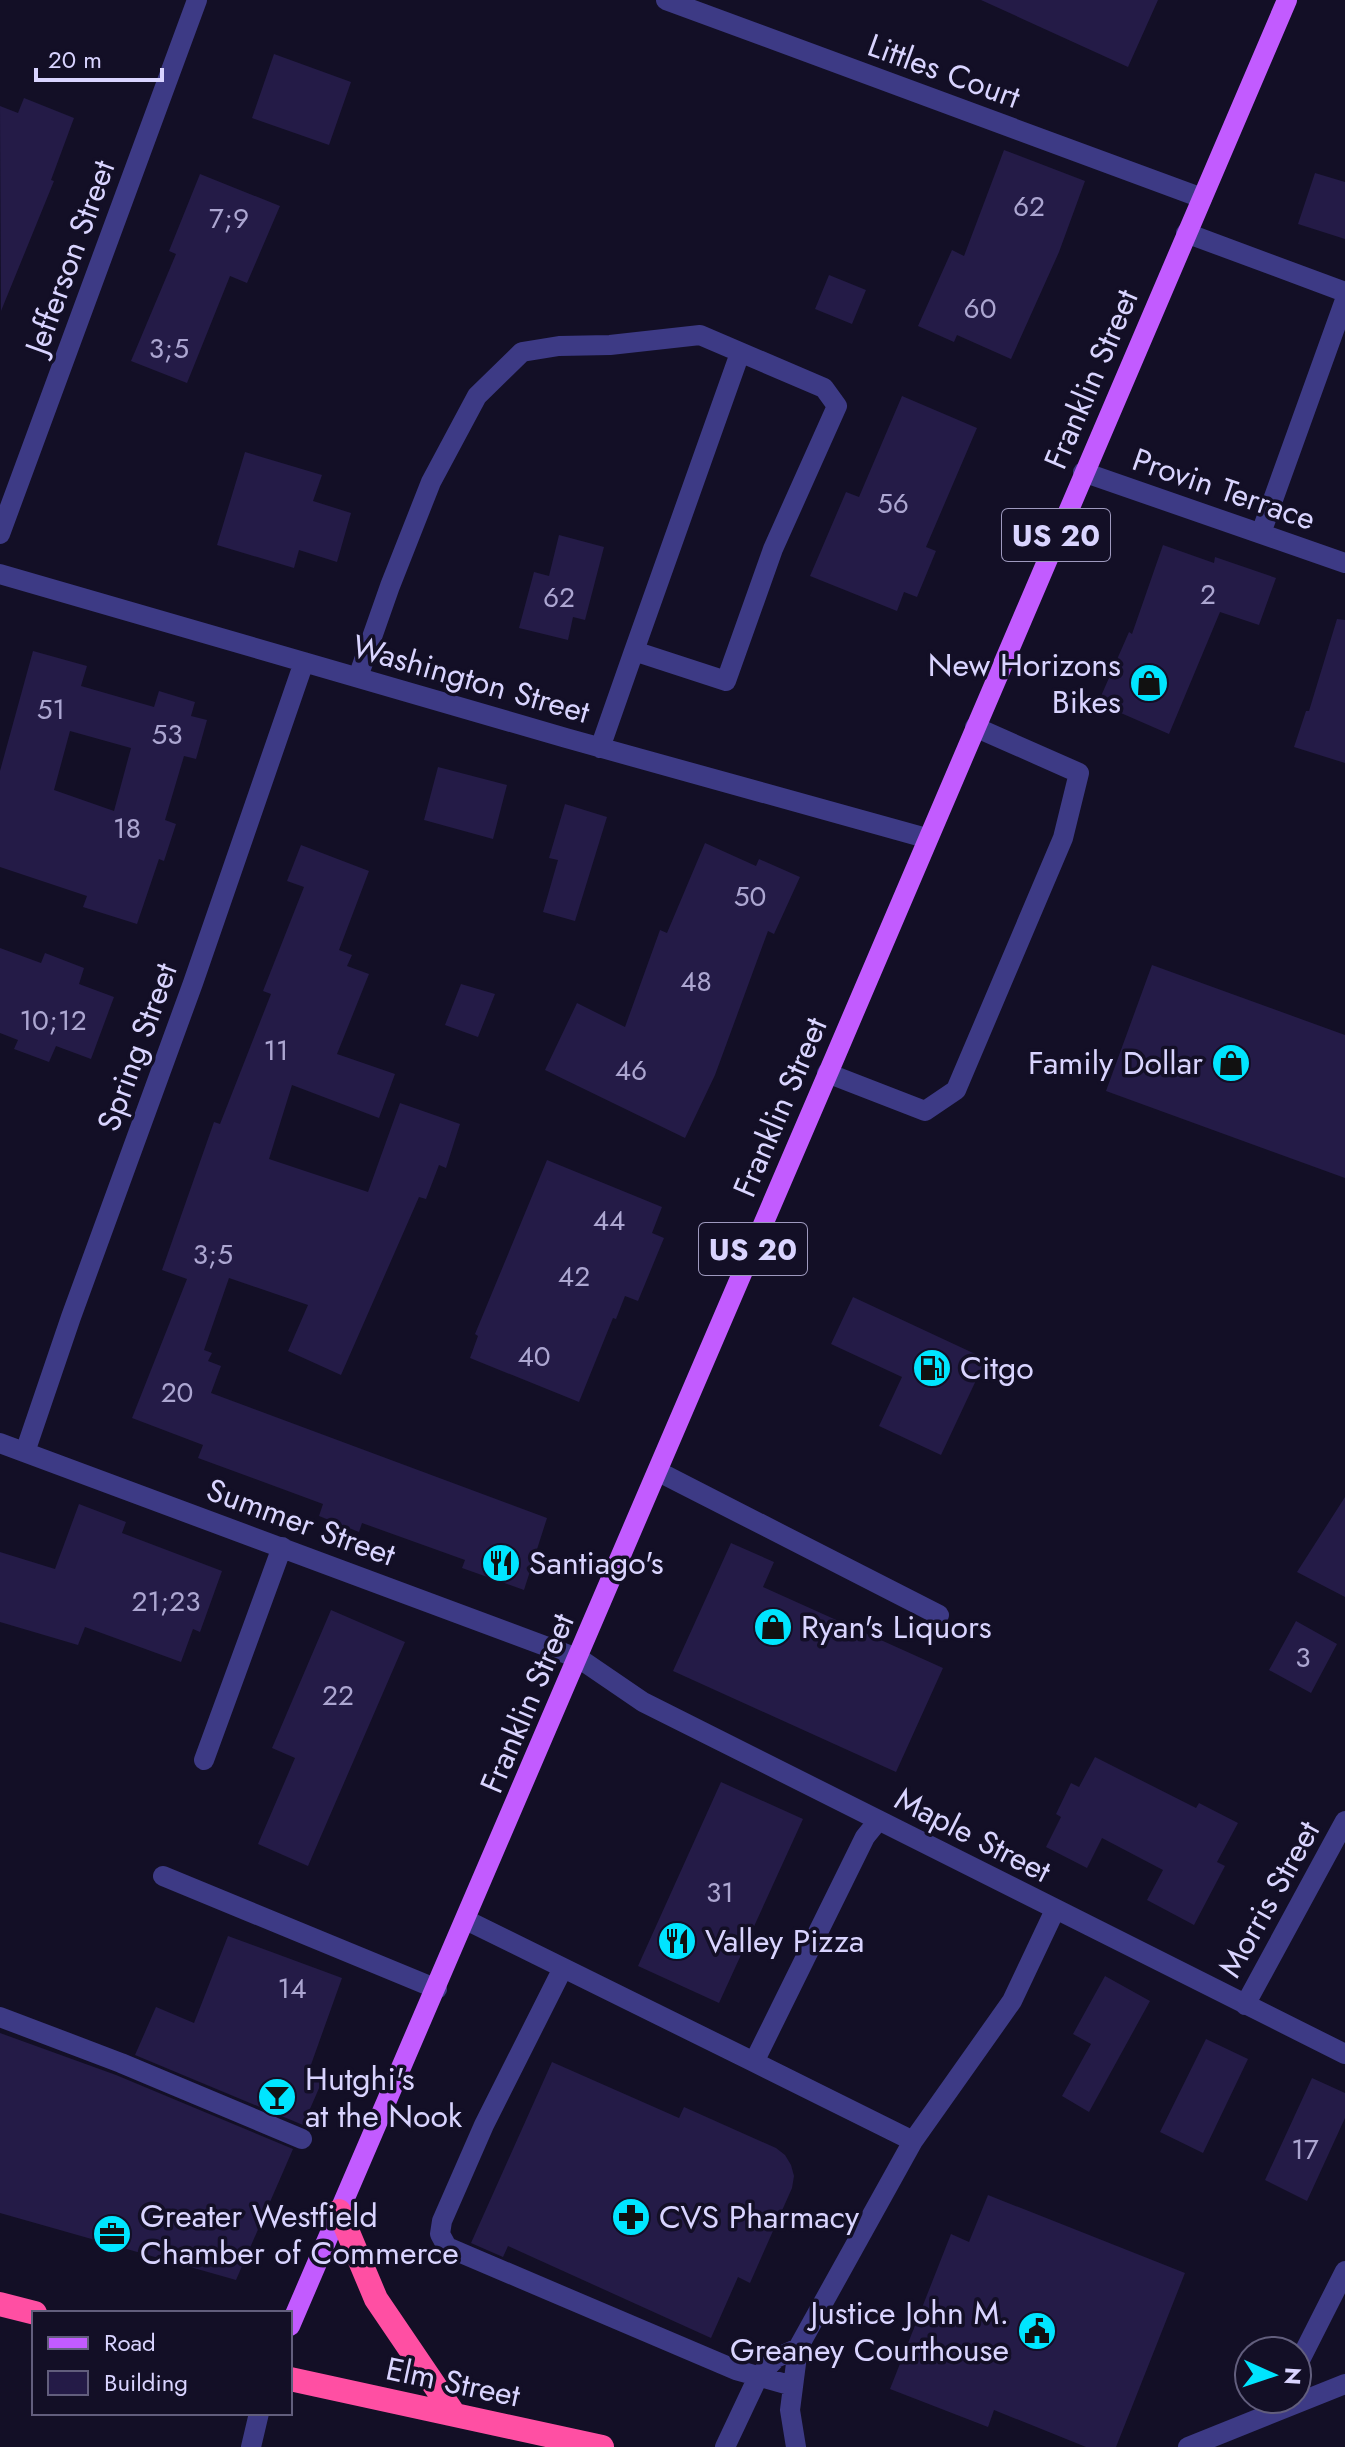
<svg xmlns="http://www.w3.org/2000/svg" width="1345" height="2447" font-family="Jost,sans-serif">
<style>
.building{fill:#241b47;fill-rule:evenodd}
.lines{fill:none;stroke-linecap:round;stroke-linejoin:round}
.minor{stroke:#3d3a85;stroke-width:20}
.major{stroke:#c25bff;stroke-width:20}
.highway{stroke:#ff4fa3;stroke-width:24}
.labels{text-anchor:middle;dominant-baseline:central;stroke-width:7;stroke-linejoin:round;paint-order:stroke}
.number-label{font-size:28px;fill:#aca6d1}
.shield{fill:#130f26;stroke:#9e99be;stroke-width:2}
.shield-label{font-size:30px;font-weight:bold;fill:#d9d4ff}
.street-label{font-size:32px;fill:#d9d4ff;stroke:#130f26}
.poi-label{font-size:32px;fill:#d9d4ff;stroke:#130f26;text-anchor:start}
</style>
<rect width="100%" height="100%" fill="#130f26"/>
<path class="building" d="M981 0H1158L1128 67Z
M274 54 351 82 329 145 252 118Z
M24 98 74 118 51 180 54 181 1 311 0 106 18 113Z
M1004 150 1085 181 1059 252 1011 359 957 335 954 342 918 326 952 250 964 256Z
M1315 173 1345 182V239L1298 224Z
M200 174 280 206 247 283 230 276 187 383 131 361 176 254 169 251Z
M829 275 866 290 852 324 815 309Z
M902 396 977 428 926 547 936 551 917 597 904 592 897 611 810 576 846 492 859 497Z
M245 452 322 475 313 501 351 513 337 562 299 550 294 568 217 545Z
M559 535 604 547 585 620 573 617 568 640 519 628 534 572 549 576Z
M1163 545 1214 563 1215 557 1276 578 1259 625 1220 612 1169 734 1098 703 1129 632 1132 634Z
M1337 619 1345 620V763L1294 747 1306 711H1309Z
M33 651 87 666 81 686 154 707 159 691 195 702 191 716 207 720 196 759 184 756 165 820 176 824 164 861 159 859 137 924 83 907 87 896 0 867V771ZM70 731 131 748 114 811 54 790Z
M438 767 507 785 493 839 424 820Z
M565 804 607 817 575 921 543 912 558 860 549 858Z
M705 843 756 866 759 859 800 877 774 934 768 931 715 1075 685 1138 545 1070 577 1003 625 1027 660 930 667 933Z
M301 845 369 871 339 950 352 955 347 966 369 974 337 1054 395 1074 379 1118 292 1085 269 1159 368 1192 400 1103 460 1124 446 1168 439 1165 426 1199 419 1197 341 1375 288 1351 308 1305 229 1278 204 1350 212 1353 208 1361 221 1366 211 1393 547 1518 524 1590 462 1568 465 1560 362 1523 359 1532 319 1516 323 1504 198 1458 203 1445 132 1418 187 1279 162 1270 214 1122 220 1124 271 994 263 991 304 887 287 881Z
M0 948 41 963 45 953 84 968 79 984 114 997 91 1059 56 1046 49 1062 14 1049 18 1040 0 1033Z
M1152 965 1345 1035V1178L1106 1091Z
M461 984 495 994 478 1037 445 1025Z
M547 1160 662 1207 652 1233 664 1238 638 1301 625 1296 616 1319 613 1318 579 1402 470 1358 478 1336 475 1334Z
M853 1297 986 1359 941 1455 879 1426 902 1377 831 1344Z
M1345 1497V1597L1297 1572Z
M79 1504 126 1522 122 1533 222 1571 200 1632 193 1629 181 1662 85 1627 78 1645 0 1622V1552L55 1569Z
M731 1543 774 1562 763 1587 943 1668 896 1772 673 1671Z
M331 1610 405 1642 308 1866 258 1844 295 1758 272 1748Z
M1296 1621 1337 1644 1311 1693 1269 1670Z
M1095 1757 1196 1808 1199 1803 1238 1823 1217 1862 1225 1866 1194 1925 1147 1900 1163 1870 1102 1838 1087 1868 1046 1847 1061 1817 1056 1814 1071 1783 1079 1787Z
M721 1782 803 1819 719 2003 638 1966Z
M228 1936 342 1978 308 2073 323 2079 303 2125 135 2055 156 2007 194 2023Z
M1105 1976 1150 2001 1089 2112 1062 2096 1091 2044 1073 2034Z
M0 2033 116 2075 293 2149 236 2280 0 2213Z
M1206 2039 1248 2059 1203 2153 1160 2132Z
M552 2062 679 2118 684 2107 776 2148 785 2155 791 2165 794 2176 792 2188 750 2283 738 2277 711 2338 508 2246 503 2257 471 2243Z
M1312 2078 1345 2093V2118L1307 2201 1265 2180Z
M988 2195 1185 2273 1116 2447H1086L994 2410 988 2427 890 2389 951 2234 969 2242Z"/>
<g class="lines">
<path class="minor" d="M666 0 1202 198
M1186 233 1345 292
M1083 472 1345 563
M1261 533 1345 300
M0 534 197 0
M0 574 566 738 926 838
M358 677 390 586 431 482 477 396 522 352 559 346 610 345 700 335 824 388 837 406 773 549 726 681 634 651 740 353
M600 748 634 651
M827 1073 925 1111 956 1090 1063 838 1079 773 975 727
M0 1443 580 1659 643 1702 1345 2054
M25 1452 71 1317 193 983 304 662
M659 1472 939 1615
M204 1760 282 1547
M163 1876 437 1989
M466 1920 754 2062
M563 1968 484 2125 442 2221 440 2234 447 2247 736 2370 793 2386
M1245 2005 1345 1821
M0 2017 121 2063 302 2139
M913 2141 1012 2001 1055 1910
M1297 2366 1345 2271
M251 2447 259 2413
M725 2447 758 2377 776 2358 798 2348
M796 2447 790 2410 798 2348 913 2141 754 2062 865 1837 878 1821
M1188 2447 1345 2384"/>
<path class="major" d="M290 2326C627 1552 953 775 1287 0"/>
<path class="highway" d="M339 2211 376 2299 454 2414
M0 2304 35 2313
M290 2379 602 2447"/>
</g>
<defs>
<g id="shop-disc" transform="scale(2)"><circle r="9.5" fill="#00e5ff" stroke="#130f26"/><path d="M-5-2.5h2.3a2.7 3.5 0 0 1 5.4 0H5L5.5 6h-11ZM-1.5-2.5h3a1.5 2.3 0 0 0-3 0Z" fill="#111"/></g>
<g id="fuel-disc" transform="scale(2)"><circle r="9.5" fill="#00e5ff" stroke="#130f26"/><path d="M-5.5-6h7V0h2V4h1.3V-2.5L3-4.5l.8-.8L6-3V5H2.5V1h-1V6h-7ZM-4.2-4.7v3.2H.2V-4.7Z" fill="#111"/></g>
<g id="restaurant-disc" transform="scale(2)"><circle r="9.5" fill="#00e5ff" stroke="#130f26"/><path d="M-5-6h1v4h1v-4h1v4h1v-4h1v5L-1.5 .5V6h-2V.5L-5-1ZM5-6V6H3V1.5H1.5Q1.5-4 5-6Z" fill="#111"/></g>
<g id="bar-disc" transform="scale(2)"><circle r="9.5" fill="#00e5ff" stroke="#130f26"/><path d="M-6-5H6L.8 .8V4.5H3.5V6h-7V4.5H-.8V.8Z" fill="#111"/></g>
<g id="pharmacy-disc" transform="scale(2)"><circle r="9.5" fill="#00e5ff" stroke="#130f26"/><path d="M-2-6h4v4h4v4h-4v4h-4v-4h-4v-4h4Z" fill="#111"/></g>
<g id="office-disc" transform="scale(2)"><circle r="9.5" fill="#00e5ff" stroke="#130f26"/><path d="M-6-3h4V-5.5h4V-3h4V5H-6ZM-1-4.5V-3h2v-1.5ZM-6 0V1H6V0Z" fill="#111"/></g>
<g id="civic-disc" transform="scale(2)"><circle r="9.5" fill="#00e5ff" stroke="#130f26"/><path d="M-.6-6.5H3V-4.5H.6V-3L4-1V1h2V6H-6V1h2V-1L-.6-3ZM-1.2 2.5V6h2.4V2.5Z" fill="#111"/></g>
</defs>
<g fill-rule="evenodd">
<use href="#shop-disc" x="1149" y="683"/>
<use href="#shop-disc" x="1231" y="1063"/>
<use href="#fuel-disc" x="932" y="1368"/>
<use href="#restaurant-disc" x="501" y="1563"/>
<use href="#shop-disc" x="773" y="1627"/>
<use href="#restaurant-disc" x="677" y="1941"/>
<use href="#bar-disc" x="277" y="2097"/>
<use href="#pharmacy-disc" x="631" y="2217"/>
<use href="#office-disc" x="112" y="2234"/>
<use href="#civic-disc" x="1037" y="2331"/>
</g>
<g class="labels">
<g class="number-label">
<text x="1029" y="206">62</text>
<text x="229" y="218">7;9</text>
<text x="980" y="308">60</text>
<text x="169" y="348">3;5</text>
<text x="893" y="503">56</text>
<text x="1208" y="594">2</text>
<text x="559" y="597">62</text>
<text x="51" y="709">51</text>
<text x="167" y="734">53</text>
<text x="127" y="828">18</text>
<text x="750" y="896">50</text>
<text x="696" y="981">48</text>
<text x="53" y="1020">10;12</text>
<text x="276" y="1050">11</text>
<text x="631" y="1070">46</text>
<text x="609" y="1220">44</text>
<text x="213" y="1254">3;5</text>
<text x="574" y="1276">42</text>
<text x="534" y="1356">40</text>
<text x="177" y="1392">20</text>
<text x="166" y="1601">21;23</text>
<text x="1303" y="1657">3</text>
<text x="338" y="1695">22</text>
<text x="720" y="1892">31</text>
<text x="292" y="1988">14</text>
<text x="1305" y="2149">17</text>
</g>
<g class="shield">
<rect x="1002" y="509" width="108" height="52" rx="6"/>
<rect x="699" y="1223" width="108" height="52" rx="6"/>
</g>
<g class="shield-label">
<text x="1056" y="535">US 20</text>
<text x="753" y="1249">US 20</text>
</g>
<g class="street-label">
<text transform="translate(944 71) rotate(20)">Littles Court</text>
<text transform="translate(70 257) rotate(-70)">Jefferson Street</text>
<text transform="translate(1091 379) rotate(-67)">Franklin Street</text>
<text transform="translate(1224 489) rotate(19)">Provin Terrace</text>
<text transform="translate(471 679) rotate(16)">Washington Street</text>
<text transform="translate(137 1047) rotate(-70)">Spring Street</text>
<text transform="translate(780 1107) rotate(-67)">Franklin Street</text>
<text transform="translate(301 1522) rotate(20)">Summer Street</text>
<text transform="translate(527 1703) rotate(-67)">Franklin Street</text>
<text transform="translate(973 1835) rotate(27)">Maple Street</text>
<text transform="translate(1269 1899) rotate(-61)">Morris Street</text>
<text transform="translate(453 2382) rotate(12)">Elm Street</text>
</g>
<g class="poi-label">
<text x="1121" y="665" text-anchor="end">New Horizons<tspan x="1121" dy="37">Bikes</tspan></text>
<text x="1203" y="1063" text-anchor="end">Family Dollar</text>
<text x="960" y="1368">Citgo</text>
<text x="529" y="1563">Santiago's</text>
<text x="801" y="1627">Ryan's Liquors</text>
<text x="705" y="1941">Valley Pizza</text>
<text x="305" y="2079">Hutghi's<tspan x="305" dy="37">at the Nook</tspan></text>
<text x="140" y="2216">Greater Westfield<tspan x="140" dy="37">Chamber of Commerce</tspan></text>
<text x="659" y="2217">CVS Pharmacy</text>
<text x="1009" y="2313" text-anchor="end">Justice John M.<tspan x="1009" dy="37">Greaney Courthouse</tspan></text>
</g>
</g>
<rect x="32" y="2311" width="260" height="104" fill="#130f26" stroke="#625e7d" stroke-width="2"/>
<rect x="48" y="2337" width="40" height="12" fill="#c25bff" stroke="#625e7d" stroke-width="2"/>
<text x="104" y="2351" font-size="24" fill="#d9d4ff">Road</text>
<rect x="48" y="2371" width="40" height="24" fill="#241b47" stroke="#625e7d" stroke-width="2"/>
<text x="104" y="2391" font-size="24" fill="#d9d4ff">Building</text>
<g transform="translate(1273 2375) rotate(93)"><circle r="38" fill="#130f26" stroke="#625e7d" stroke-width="2"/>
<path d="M0-6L14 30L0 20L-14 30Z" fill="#00e5ff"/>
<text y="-12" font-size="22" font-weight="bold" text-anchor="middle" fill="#d9d4ff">N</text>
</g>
<path d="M36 68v12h126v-12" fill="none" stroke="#d9d4ff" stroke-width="4"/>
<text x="48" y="68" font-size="24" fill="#d9d4ff" stroke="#130f26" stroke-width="6" paint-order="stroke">20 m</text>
</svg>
